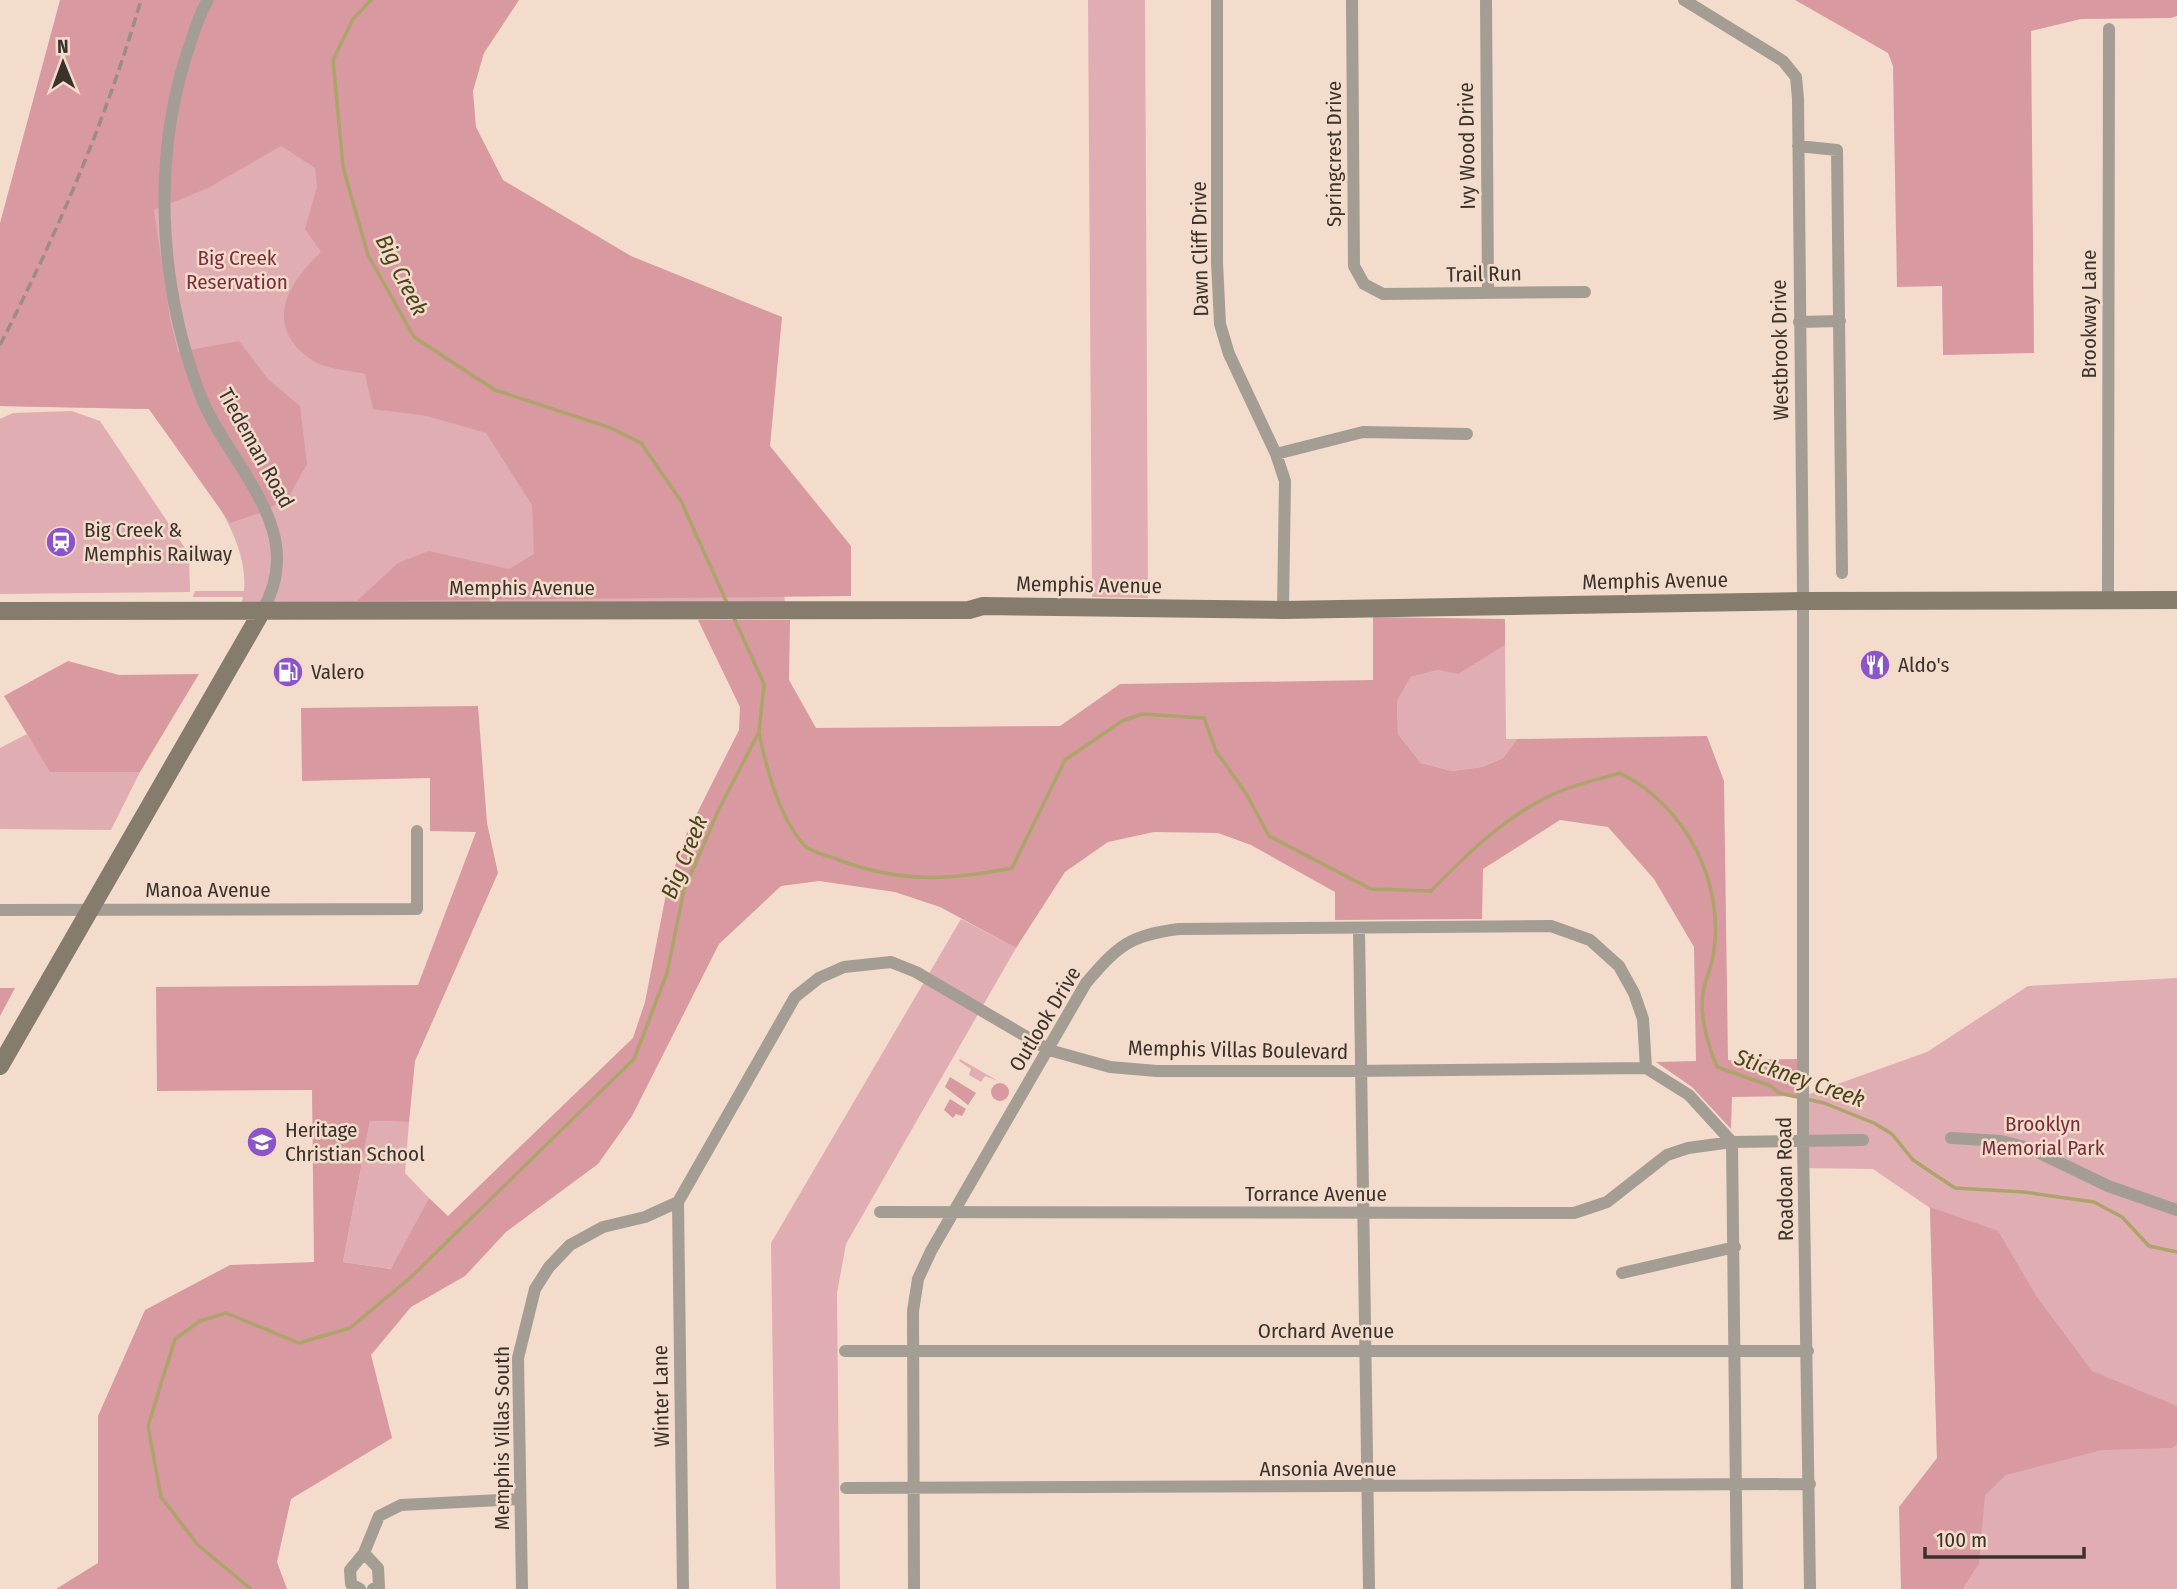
<svg xmlns="http://www.w3.org/2000/svg" width="2177" height="1589" font-family="'Fira Sans Condensed',sans-serif">
<style>
.green{fill:#e0adb3}
.forest{fill:#d999a1}
.lines{fill:none;stroke-linecap:round;stroke-linejoin:round}
.stream{stroke:#aca46b;stroke-width:3.5}
.street{stroke:#a39d94;stroke-width:12}
.secondary{stroke:#857c6e;stroke-width:18}
.rail{stroke:#9d8c81;stroke-width:3.5;stroke-dasharray:10 5;stroke-linecap:butt}
.labels{text-anchor:middle;dominant-baseline:central;stroke-width:5;stroke-linejoin:round;paint-order:stroke}
.street-label{font-size:21px;fill:#3b322c;stroke:#f3dccc}
.park-label{font-size:21px;fill:#7a2e3d;stroke:#f3dccc}
.poi-label{font-size:21px;fill:#3b322c;stroke:#f3dccc;text-anchor:start}
.water-label{font-size:23px;font-style:italic;fill:#4a4417;stroke:#f3dccc}
</style>
<rect width="100%" height="100%" fill="#f3dccc"/>
<path class="green" d="M165 0H415L383 43 784 581 785 609 240 612 243 597H193L195 591H244C250 528 184 459 149 409L0 406Z
M1088 0H1145L1148 598 1092 597Z
M72 411 100 421 189 554 190 592 0 594V419L13 413Z
M1505 645 1506 739H1517L1503 758 1482 767 1452 771 1421 763 1398 734 1397 701 1411 677 1438 670 1458 673Z
M27 734 51 772H140L111 830 0 829V748Z
M961 919 1016 948 846 1244 837 1293 840 1589H776L771 1243Z
M2177 978V1589H1963L1979 1564 1938 1494 1930 1208 1873 1169 1804 1168V1096L1927 1052 2028 986Z
M960 1059 998 1081 985 1076 981 1082 969 1075 971 1069 959 1061Z
M370 1121 409 1122 405 1173 429 1198 392 1269 343 1262Z"/>
<path class="forest" d="M60 0H519L484 53 473 91 476 127 503 180 631 256 782 317 770 446 851 546V596L357 601 398 563 429 551 509 569 534 554 532 505 486 433 427 416 373 409 365 374C349 370 325 369 312 360 263 326 286 285 321 252L305 229 317 187 315 168 281 146 208 188 154 210 170 319 178 352 239 341 268 379 300 406 307 464 288 498 260 513 230 523 149 409 0 406V223Z
M1795 0H2177V16L2171 18 2081 19 2031 31 2034 353 1943 355 1942 286 1897 287 1893 66 1888 53Z
M1373 617 1505 619V645L1458 674 1438 670 1411 677 1397 701 1398 734 1421 763 1452 771 1482 767 1503 758 1517 739 1707 736 1724 781 1728 1060 1804 1059V1096L1732 1097 1731 1129 1692 1087 1656 1062 1696 1061 1694 947 1654 879 1608 827 1560 820 1483 869 1482 919 1335 920V892L1251 845 1218 833 1154 832 1108 842 1065 872 1016 948 940 907 895 892 819 881 781 886 719 944 632 1116 598 1164 506 1232 465 1276 411 1307 371 1355 392 1438 291 1499 277 1562 287 1589H56L98 1563V1416L145 1310 230 1265 314 1262 312 1090 157 1091 156 987 418 985 476 832 430 831V778L302 781 301 708 478 706 487 823 498 873 415 1061 409 1122 370 1121 343 1262 391 1269 429 1198 448 1216 633 1038 645 1002 667 889 686 835 739 730 740 707 698 620H790L789 680 816 728 1060 726 1120 684 1373 680Z
M68 661 119 675 199 674 140 772H50L4 696Z
M0 988H15L0 1016Z
M950 1077 976 1093 968 1105 945 1087Z
M991 1092a9 9 0 1 1 18 0a9 9 0 1 1-18 0Z
M950 1099 966 1109 962 1116 956 1114 953 1118 944 1110Z
M1930 1207 1998 1231 2037 1297 2092 1371 2177 1406V1444L2172 1448 2102 1450 2006 1475 1985 1495 1979 1564 1963 1589H1901L1899 1507 1937 1458Z"/>
<g class="lines">
<path class="stream" d="M371 0 353 19 333 60 343 167 368 255 414 337 495 390 611 428 641 443 681 501 727 603
M759 732C766 768 780 819 805 846 811 852 825 855 834 858 897 883 947 881 1012 868L1065 760 1122 721 1142 714 1204 718 1216 751 1247 795 1269 836 1371 889 1431 891C1470 851 1509 812 1563 790 1581 783 1601 779 1620 773 1686 806 1726 883 1713 957 1711 968 1706 978 1704 988 1698 1013 1708 1045 1717 1067L1771 1086 1779 1093 1824 1103 1874 1123 1892 1134 1913 1160 1955 1188 2024 1192 2094 1202 2122 1217 2149 1246 2177 1252
M251 1589 198 1545 161 1497 148 1426 175 1339 200 1321 226 1313 299 1343 350 1328 411 1277 634 1059 667 973 684 890 718 811 759 732 764 684 733 616"/>
<path class="street" d="M208 0C199 14 195 29 190 44 152 154 158 280 198 389 224 463 312 527 262 611
M1217 0V262L1220 324 1229 354 1276 454 1285 481 1283 610
M1352 0 1354 266 1364 284 1383 294 1585 292
M1486 0 1488 292
M1684 0 1783 61 1796 77 1798 99 1803 591V1141L1810 1589
M1798 146 1837 150 1842 573
M1799 322 1840 321
M1276 454 1363 432 1467 434
M2108 600 2109 29
M0 910 417 909V831
M1359 929 1369 1589
M1951 1138 2001 1141 2029 1148 2108 1186 2177 1210
M678 1202 683 1589
M880 1212 1574 1213 1607 1202 1667 1155 1688 1148 1732 1142 1737 1589
M1622 1273 1735 1247
M845 1351H1808
M846 1488 1810 1484
M364 1553 378 1568 379 1587 373 1589
M360 1589 351 1584 350 1570 364 1553 379 1516 401 1505 520 1499
M522 1589 518 1358 535 1289 549 1267 570 1245 603 1227 645 1217 678 1202 795 997 819 978 844 967 891 962 916 972 1049 1050 1110 1067 1157 1071H1349L1646 1068 1689 1095 1732 1142 1863 1140
M914 1589 913 1311 918 1279 931 1251 1086 983C1118 946 1129 935 1179 929L1551 926 1590 940 1619 966 1634 993 1643 1019 1646 1068"/>
<path class="secondary" d="M0 611 969 610 983 606 1283 610 1803 601 2177 600
M0 1066 262 611"/>
<path class="rail" d="M0 345C57 234 106 120 141 0"/>
</g>
<defs>
<g id="station-disc" transform="scale(1.575)"><circle r="9.5" fill="#8c53cb" stroke="#f3dccc"/><path d="M-3-6H3Q5-6 5-4V2Q5 4 3 4L4.5 6H3L1.5 4h-3L-3 6H-4.5L-3 4Q-5 4-5 2V-4Q-5-6-3-6ZM-3.5-4v3h7v-3ZM-3.5 1v1.5H-2V1ZM2 1v1.5H3.5V1Z" fill="#fff"/></g>
<g id="restaurant-disc" transform="scale(1.575)"><circle r="9.5" fill="#8c53cb" stroke="#f3dccc"/><path d="M-5-6h1v4h1v-4h1v4h1v-4h1v5L-1.5 .5V6h-2V.5L-5-1ZM5-6V6H3V1.5H1.5Q1.5-4 5-6Z" fill="#fff"/></g>
<g id="fuel-disc" transform="scale(1.575)"><circle r="9.5" fill="#8c53cb" stroke="#f3dccc"/><path d="M-5.5-6h7V0h2V4h1.3V-2.5L3-4.5l.8-.8L6-3V5H2.5V1h-1V6h-7ZM-4.2-4.7v3.2H.2V-4.7Z" fill="#fff"/></g>
<g id="school-disc" transform="scale(1.575)"><circle r="9.5" fill="#8c53cb" stroke="#f3dccc"/><path d="M0-5L7-2L0 1L-7-2ZM-4 1L0 2.5L4 1V4Q0 6-4 4Z" fill="#fff"/></g>
</defs>
<g fill-rule="evenodd">
<use href="#station-disc" x="61" y="542"/>
<use href="#restaurant-disc" x="1875" y="665"/>
<use href="#fuel-disc" x="288" y="672"/>
<use href="#school-disc" x="262" y="1142"/>
</g>
<g class="labels">
<g class="street-label">
<text transform="translate(1467 146) rotate(-91)">Ivy Wood Drive</text>
<text transform="translate(1334 154) rotate(-90)">Springcrest Drive</text>
<text transform="translate(1200 249) rotate(-91)">Dawn Cliff Drive</text>
<text transform="translate(1484 274) rotate(-1)">Trail Run</text>
<text transform="translate(2089 314) rotate(-90)">Brookway Lane</text>
<text transform="translate(1780 350) rotate(-91)">Westbrook Drive</text>
<text transform="translate(256 448) rotate(61)">Tiedeman Road</text>
<text transform="translate(1655 581) rotate(-1)">Memphis Avenue</text>
<text transform="translate(1089 585) rotate(1)">Memphis Avenue</text>
<text x="522" y="588">Memphis Avenue</text>
<text x="208" y="890">Manoa Avenue</text>
<text transform="translate(1045 1019) rotate(-59)">Outlook Drive</text>
<text transform="translate(1238 1050) rotate(1)">Memphis Villas Boulevard</text>
<text transform="translate(1785 1179) rotate(-91)">Roadoan Road</text>
<text x="1316" y="1194">Torrance Avenue</text>
<text x="1326" y="1331">Orchard Avenue</text>
<text transform="translate(661 1396) rotate(-91)">Winter Lane</text>
<text transform="translate(502 1438) rotate(-90)">Memphis Villas South</text>
<text x="1328" y="1469">Ansonia Avenue</text>
</g>
<g class="park-label">
<text x="237" y="258">Big Creek<tspan x="237" dy="24">Reservation</tspan></text>
<text x="2043" y="1124">Brooklyn<tspan x="2043" dy="24">Memorial Park</tspan></text>
</g>
<g class="poi-label">
<text x="84" y="530">Big Creek &amp;<tspan x="84" dy="24">Memphis Railway</tspan></text>
<text x="1898" y="665">Aldo's</text>
<text x="311" y="672">Valero</text>
<text x="285" y="1130">Heritage<tspan x="285" dy="24">Christian School</tspan></text>
</g>
<g class="water-label">
<text transform="translate(402 275) rotate(63)">Big Creek</text>
<text transform="translate(684 857) rotate(-68)">Big Creek</text>
<text transform="translate(1800 1078) rotate(19)">Stickney Creek</text>
</g>
</g>
<g transform="translate(63 63) rotate(359)" stroke="#f3dccc" stroke-width="5" paint-order="stroke">
<path d="M0-5L12 26L0 18L-12 26Z" fill="#3b322c"/>
<text y="-10" font-size="19" font-weight="bold" text-anchor="middle" fill="#3b322c">N</text>
</g>
<path d="M1925 1547v10h159v-10" fill="none" stroke="#3b322c" stroke-width="3.5"/>
<text x="1936" y="1547" font-size="21" fill="#3b322c" stroke="#f3dccc" stroke-width="5" paint-order="stroke">100 m</text>
</svg>
